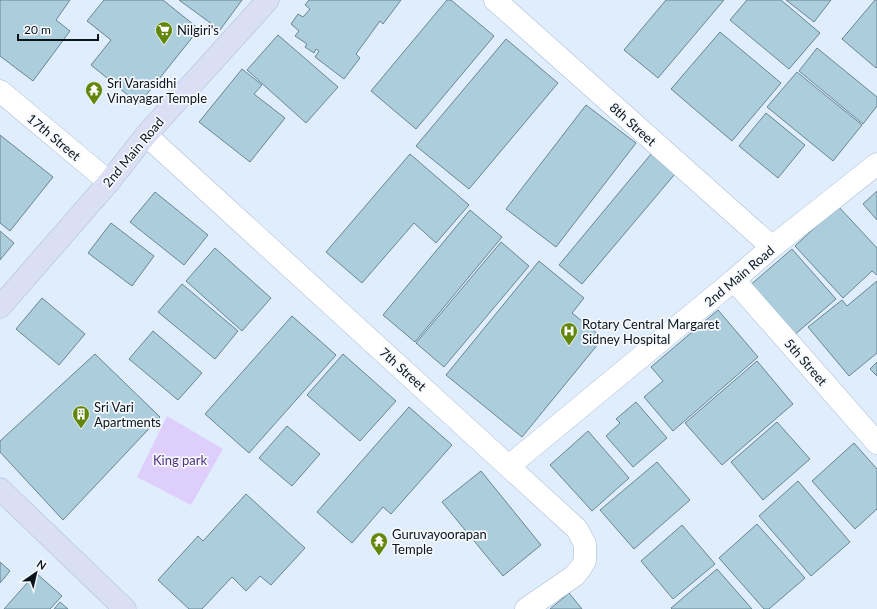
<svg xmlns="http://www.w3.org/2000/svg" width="877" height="609" font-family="Lato,sans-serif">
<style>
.green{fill:#decefc}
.building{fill:#accddc;stroke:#678694}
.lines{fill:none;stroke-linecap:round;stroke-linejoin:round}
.street-casing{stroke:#a6bcd4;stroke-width:23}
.secondary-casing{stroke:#a6bcd4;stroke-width:23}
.street{stroke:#fff;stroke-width:22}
.secondary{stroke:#dbdff6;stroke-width:22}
.labels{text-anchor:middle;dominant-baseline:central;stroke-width:3.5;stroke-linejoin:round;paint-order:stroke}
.poi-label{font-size:13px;fill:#0b131b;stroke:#f5f9fe;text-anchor:start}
.street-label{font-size:13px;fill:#0b131b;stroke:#f5f9fe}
.park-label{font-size:13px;fill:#543081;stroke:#f5f9fe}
</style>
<rect width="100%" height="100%" fill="#e0edfc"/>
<path class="green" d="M167 416 223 449 191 505 137 477Z"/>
<path class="building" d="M0 0H70L56 20 70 31 33 81 0 56Z
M104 0H163L199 29 139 104 91 65 111 40 87 21Z
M179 0H242L220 30Z
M309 0H401L383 24 380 21 356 54 360 58 344 79 315 57 319 51 316 49 314 53 305 47 307 44 295 36 299 31 291 24 298 14 303 17 310 9 305 5Z
M447 0H451L494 36 416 129 371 91Z
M666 0H724L658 78 624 50Z
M747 0H781L820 33 789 69 730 20Z
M786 0H831L814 22Z
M875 0H877V67L876 68 842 39Z
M720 32 781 83 732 141 671 89Z
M278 35 338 87 306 123 247 70Z
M506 39 558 83 469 189 416 146Z
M817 48 877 97V106L863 124 799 71Z
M242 69 262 85 254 94 285 118 250 162 199 122Z
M797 72 862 125 833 161 767 107Z
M586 105 636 143 556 247 506 209Z
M766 113 805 145 778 178 739 146Z
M0 135 53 177 10 231 0 223Z
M656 148 680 168 582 284 559 265Z
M410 154 469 205 436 243 414 223 362 283 326 252Z
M877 191V220L863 204Z
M155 192 208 235 184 265 130 222Z
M838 206 877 248V275L872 271 843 298 795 246Z
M470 210 502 237 415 342 383 315Z
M111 223 154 256 132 286 88 253Z
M0 231 14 243 0 260Z
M501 242 529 266 444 367 416 343Z
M215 248 271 298 242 331 186 281Z
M792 249 836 299 792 337 748 287Z
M539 261 584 298 572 313 603 338 522 437 446 375Z
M877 281V353L849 376 808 327 842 300 847 306Z
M182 284 238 331 215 359 158 312Z
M42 298 85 334 59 365 16 329Z
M718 310 758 357 673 431 644 397 663 381 651 367Z
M292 316 336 355 249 453 205 414Z
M153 331 202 373 178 400 129 359Z
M95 354 160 417 63 520 0 452V441Z
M343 354 396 401 360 441 307 395Z
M757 361 793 404 722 465 685 423Z
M877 362V376L870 369Z
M636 402 667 438 633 467 606 436 620 423 616 419Z
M409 407 452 445 391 514 383 507 352 543 317 512Z
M777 422 810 459 763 500 731 462Z
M287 426 320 454 292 486 259 458Z
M588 431 629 478 592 511 550 465Z
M854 443 877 469V509L855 529 812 481Z
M657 462 690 500 634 549 600 510Z
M481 471 541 545 503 576 442 502Z
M798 481 850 542 811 576 759 516Z
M246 494 305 548 271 585 260 576 246 591 232 577 202 609H189L158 580 198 536 203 541Z
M757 524 805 578 769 609H764L719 558Z
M682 525 715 564 673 599 641 561Z
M0 562 10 571 0 583Z
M717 569 752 609H672L671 608Z
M36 573 62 596 50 609H4Z
M569 593 582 609H550Z
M60 602 68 609H54Z"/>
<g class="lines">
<g class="street-casing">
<path id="street" d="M495 0 772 247
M0 91 109 182
M146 135 577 529 585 544V561L580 569 574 576 526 609
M734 280 877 443
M509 466 734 280 772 247 877 164"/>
</g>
<g class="secondary-casing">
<path id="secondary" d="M0 307 109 182 146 135 268 0
M0 489 125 609"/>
</g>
<use href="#street" class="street"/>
<use href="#secondary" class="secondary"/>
</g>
<defs>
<g id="supermarket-pin" transform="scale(0.9)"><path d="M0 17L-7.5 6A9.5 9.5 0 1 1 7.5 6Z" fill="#618609" stroke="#f5f9fe"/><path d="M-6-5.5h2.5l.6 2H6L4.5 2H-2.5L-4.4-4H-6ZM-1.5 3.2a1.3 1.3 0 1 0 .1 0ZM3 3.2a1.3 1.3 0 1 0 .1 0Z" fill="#fff"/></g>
<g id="temple-pin" transform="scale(0.9)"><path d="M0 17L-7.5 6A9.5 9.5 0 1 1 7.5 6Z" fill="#618609" stroke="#f5f9fe"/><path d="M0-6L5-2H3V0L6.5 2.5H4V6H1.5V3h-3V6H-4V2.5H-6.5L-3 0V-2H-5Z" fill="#fff"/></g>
<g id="hospital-pin" transform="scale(0.9)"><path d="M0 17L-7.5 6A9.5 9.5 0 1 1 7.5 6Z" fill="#618609" stroke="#f5f9fe"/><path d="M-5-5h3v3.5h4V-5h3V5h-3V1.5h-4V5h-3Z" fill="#fff"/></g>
<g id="building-pin" transform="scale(0.9)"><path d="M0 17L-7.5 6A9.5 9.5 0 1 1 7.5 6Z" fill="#618609" stroke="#f5f9fe"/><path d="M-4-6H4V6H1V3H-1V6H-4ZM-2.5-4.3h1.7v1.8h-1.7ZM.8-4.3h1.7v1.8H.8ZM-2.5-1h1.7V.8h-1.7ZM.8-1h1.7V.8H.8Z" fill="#fff"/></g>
</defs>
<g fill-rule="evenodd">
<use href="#supermarket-pin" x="164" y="30"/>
<use href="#temple-pin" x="94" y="90"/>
<use href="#hospital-pin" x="569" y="331"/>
<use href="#building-pin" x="81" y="414"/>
<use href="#temple-pin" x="379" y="541"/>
</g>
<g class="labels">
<g class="poi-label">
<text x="177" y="30">Nilgiri's</text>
<text x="107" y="83">Sri Varasidhi<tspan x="107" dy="15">Vinayagar Temple</tspan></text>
<text x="582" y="324">Rotary Central Margaret<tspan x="582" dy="15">Sidney Hospital</tspan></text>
<text x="94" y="407">Sri Vari<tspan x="94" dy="15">Apartments</tspan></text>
<text x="392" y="534">Guruvayoorapan<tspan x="392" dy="15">Temple</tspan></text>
</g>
<g class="street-label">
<text transform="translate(633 124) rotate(42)">8th Street</text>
<text transform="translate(54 137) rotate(40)">17th Street</text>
<text transform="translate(133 152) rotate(-50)">2nd Main Road</text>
<text transform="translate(739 276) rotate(-40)">2nd Main Road</text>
<text transform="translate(806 362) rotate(49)">5th Street</text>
<text transform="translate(403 369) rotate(42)">7th Street</text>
</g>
<g class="park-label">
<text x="180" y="460">King park</text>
</g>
</g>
<g transform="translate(36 573) rotate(34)" stroke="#f5f9fe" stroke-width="3" paint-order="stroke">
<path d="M0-3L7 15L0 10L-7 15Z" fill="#0b131b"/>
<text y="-6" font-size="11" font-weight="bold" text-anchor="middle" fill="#0b131b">N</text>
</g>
<path d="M18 34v6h80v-6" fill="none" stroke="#0b131b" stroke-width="2"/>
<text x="24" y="34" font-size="12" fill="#0b131b" stroke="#f5f9fe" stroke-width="3" paint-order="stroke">20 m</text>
</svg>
